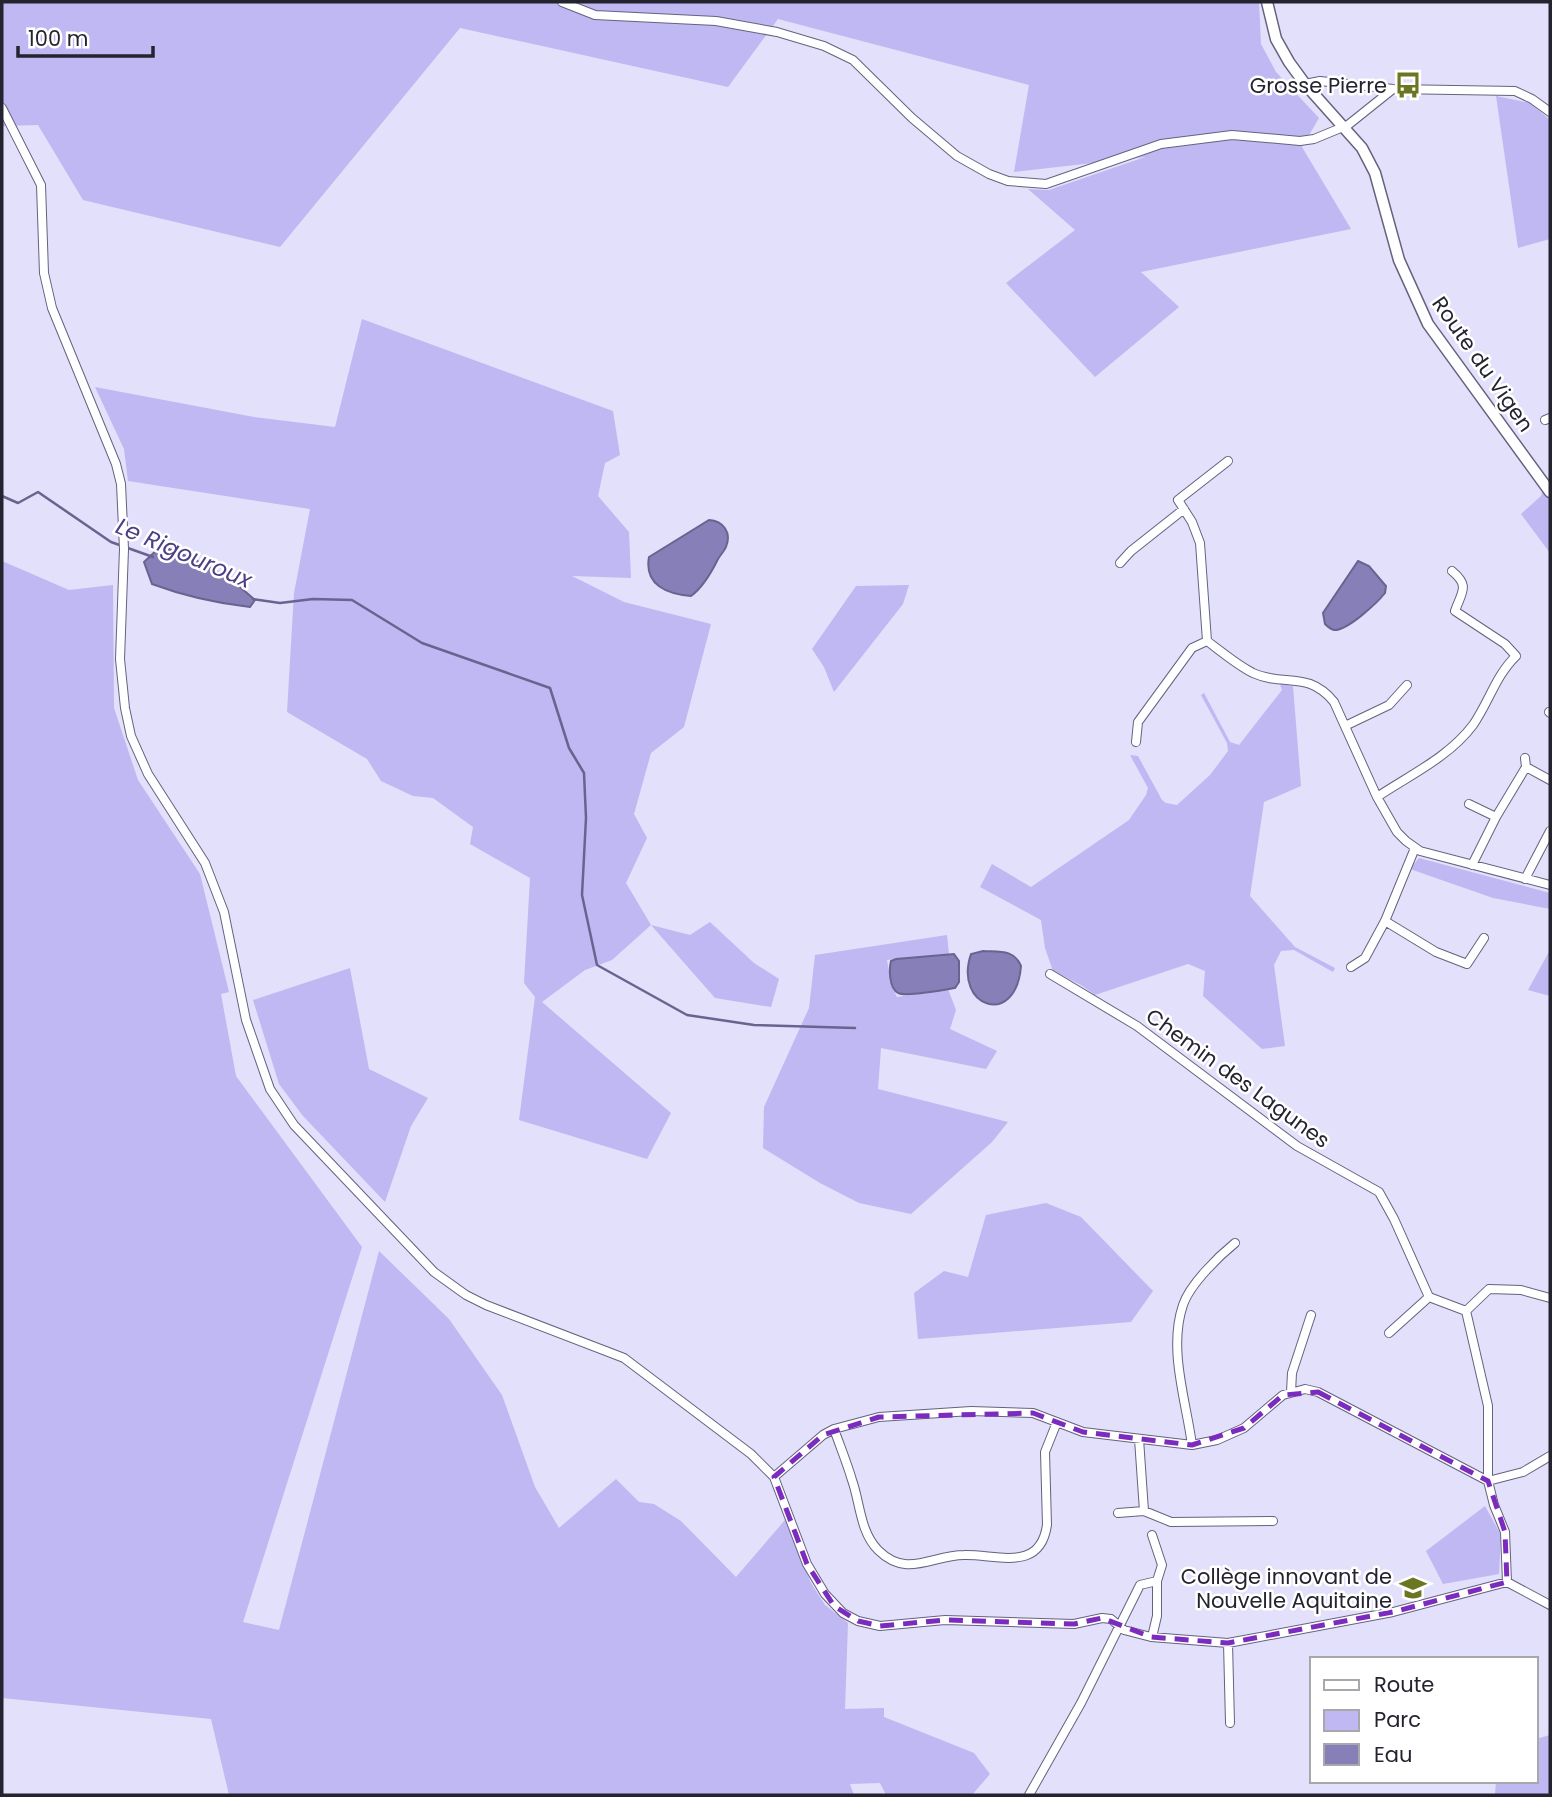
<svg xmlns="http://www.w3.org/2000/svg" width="1552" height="1797" font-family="Poppins,sans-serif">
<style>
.green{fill:#bfb8f2}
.water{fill:#877fb8;stroke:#6a638f;stroke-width:2}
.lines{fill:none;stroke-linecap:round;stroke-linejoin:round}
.stream{stroke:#6a638f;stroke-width:2.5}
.street-casing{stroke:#65627e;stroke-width:10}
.secondary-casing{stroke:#65627e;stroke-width:13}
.street{stroke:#fff;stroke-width:8}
.secondary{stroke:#fff;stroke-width:10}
.marked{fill:none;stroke:#7b2cbf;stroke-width:5;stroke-dasharray:14 9;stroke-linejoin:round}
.labels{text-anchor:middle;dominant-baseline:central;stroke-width:5;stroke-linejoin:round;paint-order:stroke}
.poi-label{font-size:21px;fill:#25232f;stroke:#fff;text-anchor:end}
.street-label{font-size:21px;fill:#25232f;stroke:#fff}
.water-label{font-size:23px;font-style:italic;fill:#4d3f86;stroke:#fff}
</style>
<rect width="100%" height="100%" fill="#e2e0fa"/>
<path class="green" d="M2 2H1259L1261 44 1276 72 1319 118 1302 147 1351 229 1141 272 1179 307 1095 377 1006 283 1075 230 1028 189 1049 190 1145 157 1014 172 1029 85 778 19 728 87 460 28 280 247 83 200 38 125 2 126Z
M1496 96 1530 103 1550 120V239L1518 248Z
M362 319 613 411 620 455 605 463 598 496 629 532 631 578 572 576 624 602 711 624 684 727 651 753 634 814 647 838 626 883 651 925 690 935 710 922 754 963 779 979 771 1007 715 998 651 925 612 960 585 970 542 1002 671 1113 647 1159 519 1120 535 997 524 983 530 878 470 844 473 827 433 798 413 796 381 781 367 759 287 712 294 593 310 509 128 481 124 449 95 387 254 417 335 427Z
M1543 489 1550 499V553L1521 514 1541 496Z
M2 561 69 590 113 585 114 708 138 780 200 874 229 992 221 994 236 1076 362 1247 243 1622 279 1630 379 1251 449 1319 502 1395 535 1487 559 1528 616 1479 639 1502 654 1504 681 1521 736 1577 785 1520 811 1583 825 1605 848 1623 845 1709 884 1708V1717L974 1753 990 1774 972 1795H886L880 1783 850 1784 854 1795H229L211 1719 2 1698Z
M909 585 903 604 834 692 824 667 812 649 856 586Z
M1280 684 1293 686 1301 786 1264 802 1250 896 1295 947 1335 968 1333 972 1294 950 1281 951 1274 965 1285 1046 1262 1049 1203 996 1205 971 1188 964 1095 995 1081 985 1053 971 1045 948 1041 920 980 887 992 864 1031 887 1129 820 1146 795 1148 788 1130 755 1138 756 1162 800 1166 803 1177 805 1210 775 1228 751 1227 743 1201 695 1204 693 1230 742 1239 745 1282 690Z
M1419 858 1550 893V909L1493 898 1410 869Z
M947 935 949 954 887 960 892 987 897 997 948 989 956 1010 950 1029 997 1051 986 1069 881 1048 878 1089 1008 1122 992 1142 911 1214 859 1203 820 1183 763 1148 764 1107 809 1008 815 955Z
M1550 950V996L1528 990Z
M350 968 369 1069 428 1098 411 1126 385 1202 303 1116 279 1084 253 1000Z
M1046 1203 1081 1217 1153 1291 1131 1322 918 1339 914 1293 944 1271 968 1277 986 1215Z
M1485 1506 1501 1535 1499 1574 1443 1584 1426 1551Z
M1550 1735V1795H1495L1496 1781H1536V1739Z"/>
<path class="water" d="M709 520C723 521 732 532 726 547 724 552 719 556 717 561 711 573 702 588 691 596 667 594 644 585 649 557Z
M161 546C197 559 227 574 255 600L250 607C215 603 184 596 152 584L144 562Z
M1358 561 1369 566 1386 586 1385 593C1377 603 1347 631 1334 630 1330 629 1328 627 1325 624L1323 613Z
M983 951C999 952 1014 949 1021 966 1016 1029 953 1007 971 954Z
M954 954 959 961V982L955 988C944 990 906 997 898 993 889 988 889 969 891 961L896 959Z"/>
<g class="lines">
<path class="stream" d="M2 496 18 503 38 492 111 542 153 557
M253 599 280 603 313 599 352 600 422 643 550 688 569 748 584 773 586 818 582 895 597 965 687 1015 754 1025 855 1028"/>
<g class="street-casing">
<path id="street" d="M562 2 595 15 716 21 777 32 824 46 853 60 912 118 957 156 989 174 1008 181 1046 184 1161 144 1232 135 1300 141 1314 139 1348 125 1393 89
M1305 84 1320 81 1393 89 1515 91 1532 99 1550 112
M2 108 41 185 44 273 52 308 116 464 121 484 124 549 120 659 125 708 131 736 148 774 205 863 224 912 246 1020 270 1089 294 1125 434 1272 466 1295 486 1305 624 1358 751 1454 774 1477 807 1564 825 1594 843 1613 858 1621 880 1626 945 1620 1074 1624 1102 1618 1111 1619 1124 1630 1151 1637 1228 1643 1393 1612 1507 1582 1550 1605
M1545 420 1550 418
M1120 563 1131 551 1184 509
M1207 641 1200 543 1192 522 1178 500 1228 461
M1549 712 1550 713
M1345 726 1389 705 1407 685
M1136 742 1138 722 1192 648 1207 641C1222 652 1237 665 1253 673 1284 687 1308 670 1334 702L1377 797 1397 832 1406 841 1420 851 1550 885
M1525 758 1526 767 1550 780
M1377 797C1410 775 1449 757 1473 725 1489 702 1496 675 1516 656L1505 644 1455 611C1462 591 1470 586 1452 571
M1469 804 1496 817 1472 865
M1496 817 1526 767
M1525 879 1550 831
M1385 921 1436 952 1467 964 1484 938
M1351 967 1365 958 1385 921 1415 848
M1050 974 1137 1026 1297 1146 1379 1192 1394 1219 1429 1297
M1429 1297 1466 1311
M1466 1311 1488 1406V1481L1494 1505 1505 1532 1507 1582
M1466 1311 1489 1289 1521 1290 1550 1298
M1389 1333 1429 1297
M1291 1392 1292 1373 1311 1315
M834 1429C840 1446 847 1463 852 1480 860 1502 860 1532 878 1550 907 1579 932 1555 964 1555 997 1554 1040 1573 1047 1525L1045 1452 1057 1422
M1139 1439 1144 1511
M1192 1445C1186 1400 1168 1349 1183 1305 1190 1284 1219 1256 1235 1243
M774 1477 823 1435 834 1429 879 1417 971 1411 1033 1413 1083 1432 1192 1445 1217 1440 1244 1428 1283 1395 1305 1389 1318 1392 1488 1481 1523 1472 1550 1456
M1118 1513 1144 1511 1171 1522 1273 1521
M1152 1535 1162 1565 1157 1581
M1228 1643 1230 1723
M1029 1795 1081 1703 1140 1585 1157 1581V1616L1152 1637"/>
</g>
<g class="secondary-casing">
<path id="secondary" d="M1267 2 1276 39 1289 62 1305 84 1362 148 1375 173 1399 260 1428 324 1550 492"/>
</g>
<use href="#street" class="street"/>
<use href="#secondary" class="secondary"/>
</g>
<path class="marked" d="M1318 1392 1488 1481 1505 1532 1507 1582 1393 1612 1228 1643 1151 1637 1102 1618 1074 1624 945 1620 880 1626 858 1621 834 1606 807 1564 774 1477 823 1435 879 1417 1033 1413 1083 1432 1192 1445 1244 1428 1283 1395Z"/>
<defs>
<g id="bus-bare" transform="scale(2.1)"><path d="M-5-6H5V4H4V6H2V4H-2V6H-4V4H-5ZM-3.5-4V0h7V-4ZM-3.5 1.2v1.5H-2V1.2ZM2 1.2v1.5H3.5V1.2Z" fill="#6c7620" stroke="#fff" stroke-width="2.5" paint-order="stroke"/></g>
<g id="school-bare" transform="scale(2.1)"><path d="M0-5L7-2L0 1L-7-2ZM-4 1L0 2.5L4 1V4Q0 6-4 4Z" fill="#6c7620" stroke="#fff" stroke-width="2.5" paint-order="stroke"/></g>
</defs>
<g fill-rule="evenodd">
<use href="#bus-bare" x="1408" y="85"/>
<use href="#school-bare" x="1413" y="1588"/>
</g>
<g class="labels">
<g class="poi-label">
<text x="1387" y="85">Grosse Pierre</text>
<text x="1392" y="1576">Collège innovant de<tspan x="1392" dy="24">Nouvelle Aquitaine</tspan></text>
</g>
<g class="street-label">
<text transform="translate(1483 364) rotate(55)">Route du Vigen</text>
<text transform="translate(1238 1078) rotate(36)">Chemin des Lagunes</text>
</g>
<g class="water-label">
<text transform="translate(184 553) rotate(23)">Le Rigouroux</text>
</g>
</g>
<rect width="1552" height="1797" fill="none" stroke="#25232f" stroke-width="7"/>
<rect x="1310" y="1657" width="228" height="126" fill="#ffffff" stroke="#a8a7ac" stroke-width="2"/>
<rect x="1324" y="1680" width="35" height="10" fill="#ffffff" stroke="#a8a7ac" stroke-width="2"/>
<text x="1374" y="1692" font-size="21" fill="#25232f">Route</text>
<rect x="1324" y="1710" width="35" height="21" fill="#bfb8f2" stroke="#a8a7ac" stroke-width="2"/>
<text x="1374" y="1727" font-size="21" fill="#25232f">Parc</text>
<rect x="1324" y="1744" width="35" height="21" fill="#877fb8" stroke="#a8a7ac" stroke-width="2"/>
<text x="1374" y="1762" font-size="21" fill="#25232f">Eau</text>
<path d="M18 46v10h135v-10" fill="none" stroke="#25232f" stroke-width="3.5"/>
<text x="28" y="46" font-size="21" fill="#25232f" stroke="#ffffff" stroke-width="5" paint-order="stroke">100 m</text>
</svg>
